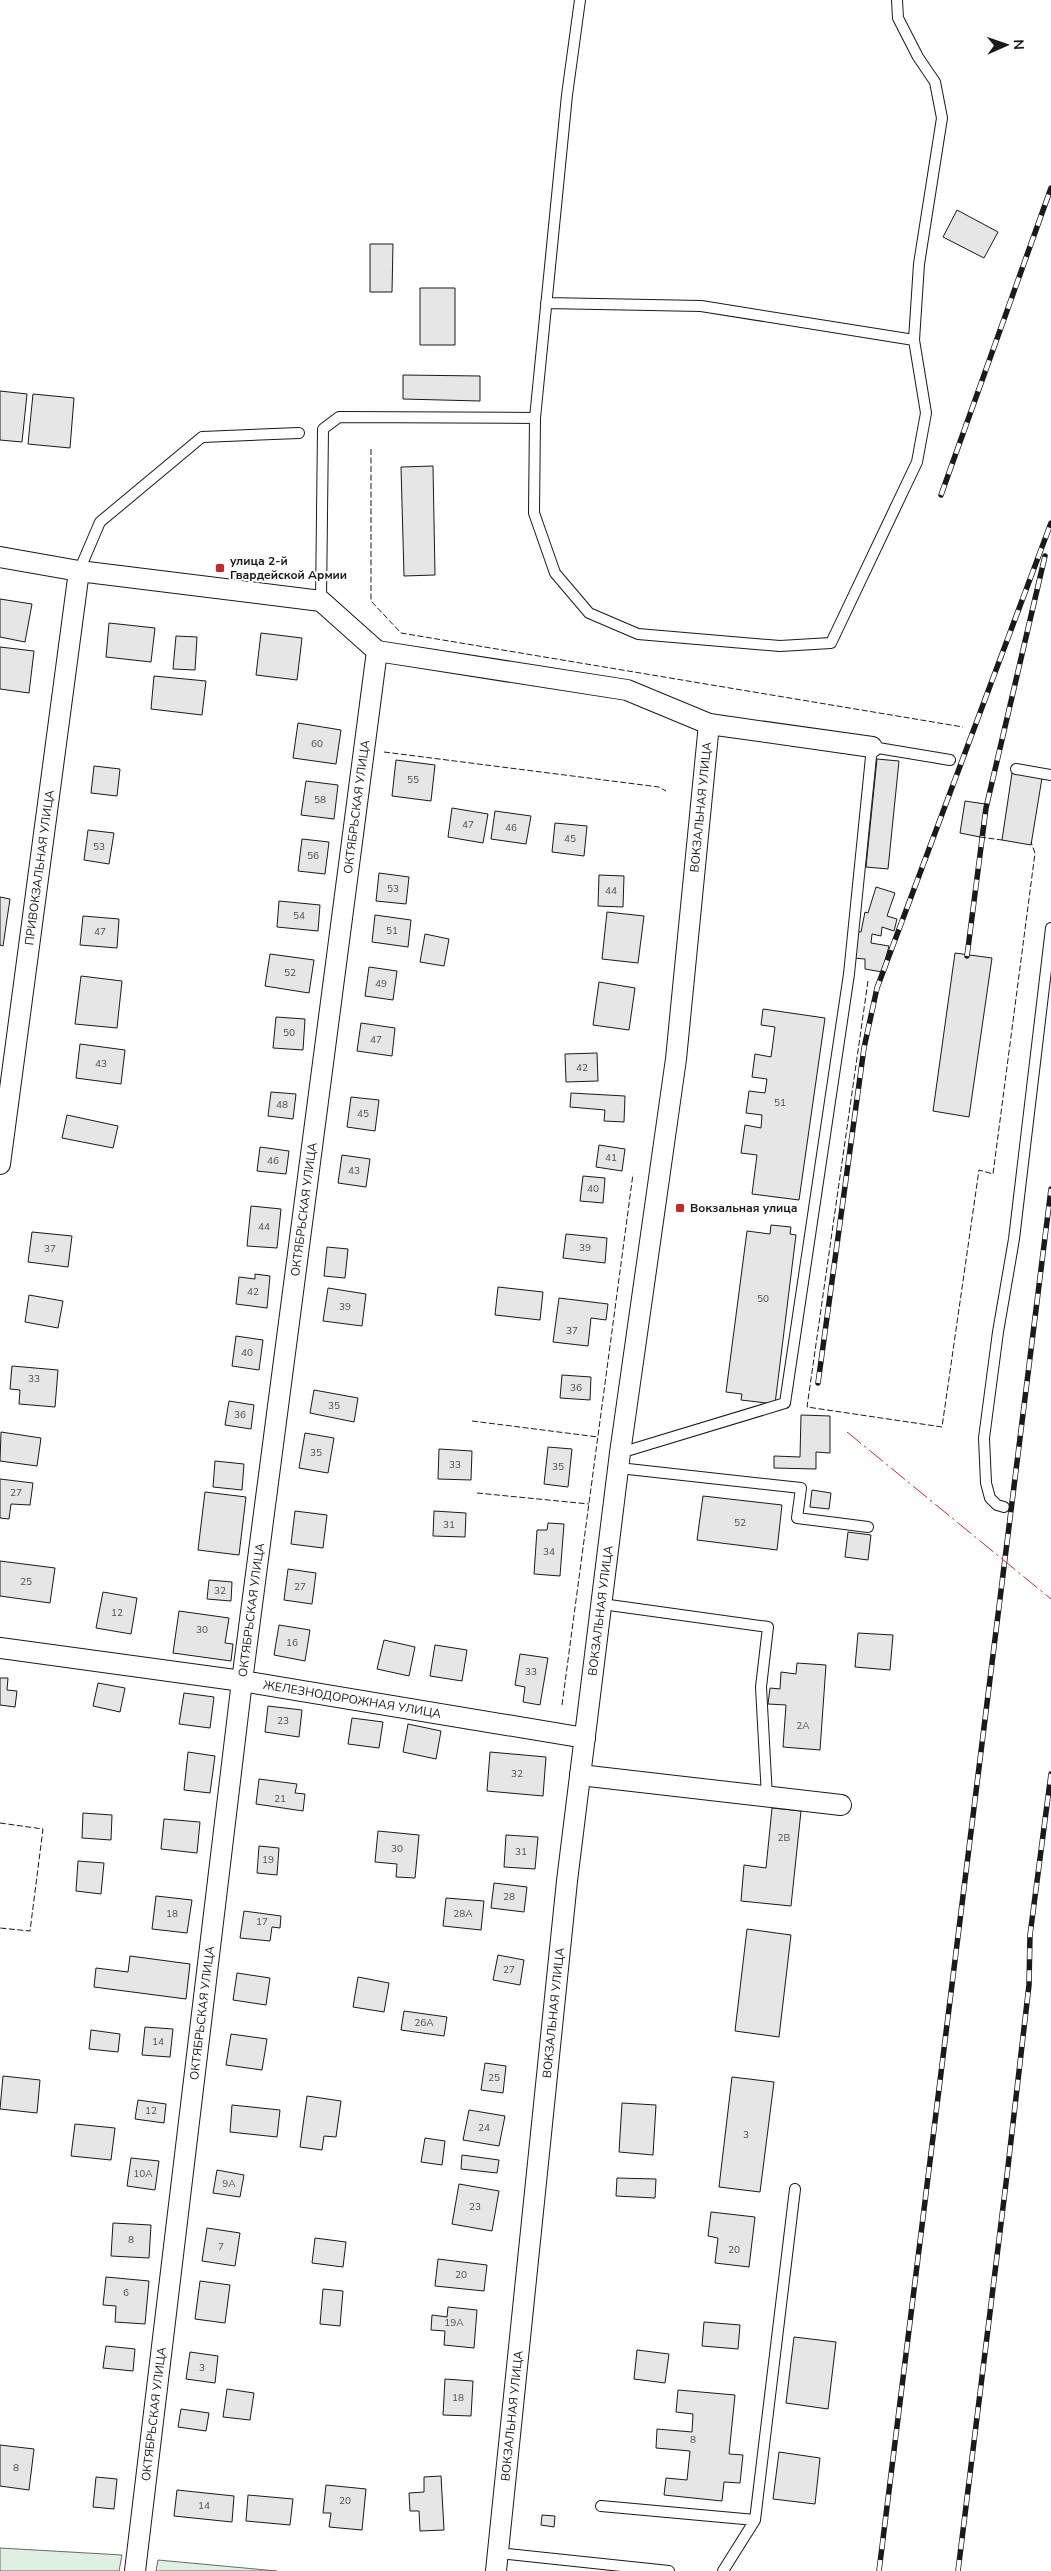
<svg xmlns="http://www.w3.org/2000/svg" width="1051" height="2571" font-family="'Nunito Sans',sans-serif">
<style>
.green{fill:#e0efe3;stroke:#6a6a6a}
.building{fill:#e6e6e6;stroke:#1a1a1a}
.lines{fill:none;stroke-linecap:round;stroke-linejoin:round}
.service-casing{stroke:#1a1a1a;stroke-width:12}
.minor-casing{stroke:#1a1a1a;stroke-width:22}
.service{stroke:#fff;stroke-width:10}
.minor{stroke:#fff;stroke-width:20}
.rail-casing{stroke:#1a1a1a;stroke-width:5.5}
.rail{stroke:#fff;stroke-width:4;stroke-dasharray:11;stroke-linecap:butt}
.fence{stroke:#1a1a1a;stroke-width:1;stroke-dasharray:6 2.5;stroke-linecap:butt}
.power{stroke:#c62828;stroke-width:1;stroke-dasharray:18 4 2.5 4;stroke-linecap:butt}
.poi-dot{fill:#c62828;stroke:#fff;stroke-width:2}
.labels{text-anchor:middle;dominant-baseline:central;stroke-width:4;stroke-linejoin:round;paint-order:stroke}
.number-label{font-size:10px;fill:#4d4d4d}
.poi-label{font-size:12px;font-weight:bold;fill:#1a1a1a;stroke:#fff;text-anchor:start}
.street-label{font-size:12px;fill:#1a1a1a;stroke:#fff}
</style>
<rect width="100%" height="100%" fill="#fff"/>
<path class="green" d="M0 2548 122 2555 119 2571H0Z
M158 2560 277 2571H156Z"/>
<path class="building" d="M957 210 998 232 984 258 943 237Z
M370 244H393L392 292H370Z
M420 288H455V345H420Z
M403 375 480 376V401L403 399Z
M0 391 27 394 22 442 0 440Z
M33 394 74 398 70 448 28 444Z
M433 466 435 575 404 576 401 467Z
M0 599 32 604 25 642 0 637Z
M109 623 155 628 151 662 106 657Z
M261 633 302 638 297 680 256 675Z
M176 636 197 637 195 670 173 669Z
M0 647 34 651 29 693 0 689Z
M154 676 206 681 202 715 151 709Z
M298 723 341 730 336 764 293 758Z
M877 759 899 761 888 869 866 867Z
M396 760 435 765 431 801 392 796Z
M94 766 120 769 117 796 91 793Z
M1012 773 1042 778 1031 845 1002 840Z
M306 781 338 785 334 819 301 815Z
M965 801 985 804 980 837 960 833Z
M452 808 488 814 483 843 448 837Z
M495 811 531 816 526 844 491 839Z
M555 823 587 826 584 856 552 852Z
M88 830 114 833 109 864 84 860Z
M302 839 329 842 325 874 298 871Z
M379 873 409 877 406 904 376 901Z
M599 875 624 876 623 907 598 906Z
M876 887 895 893 887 916 897 919 894 931 882 927 881 936 872 934 871 943 889 946 882 972 865 969V959L853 958 855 931 861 932 865 912 868 913Z
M0 897 10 899 3 946 0 945Z
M279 901 320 905 318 931 277 927Z
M607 912 644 916 638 963 602 959Z
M375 915 411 920 408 947 372 942Z
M83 916 119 919 117 948 80 945Z
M425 934 449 939 444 966 420 962Z
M955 953 992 958 969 1117 933 1111Z
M270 954 314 960 309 993 265 986Z
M369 967 397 971 393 1000 365 996Z
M81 976 122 981 117 1028 75 1024Z
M599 982 635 988 629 1030 593 1025Z
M763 1009 825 1018 799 1200 752 1194 757 1155 741 1153 745 1125 761 1128 762 1115 746 1113 749 1091 765 1093 767 1079 752 1077 755 1054 771 1057 775 1027 761 1025Z
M276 1017 305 1019 303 1050 273 1048Z
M361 1023 395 1028 392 1056 357 1051Z
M80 1044 125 1050 121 1084 76 1078Z
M597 1053 598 1081 566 1082 565 1054Z
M271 1092 296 1094 293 1119 268 1116Z
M571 1093 625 1096 624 1122 604 1121 605 1110 570 1107Z
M351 1097 379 1100 375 1131 347 1127Z
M67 1115 118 1126 113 1148 62 1138Z
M599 1145 625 1149 622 1171 596 1167Z
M260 1147 289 1151 286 1174 257 1171Z
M342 1155 370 1159 366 1187 338 1183Z
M583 1176 605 1178 603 1203 580 1201Z
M251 1206 281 1209 277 1248 247 1246Z
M771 1225 791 1227 790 1234 796 1235 775 1404 741 1400 742 1394 726 1392 747 1231 770 1234Z
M32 1232 72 1236 68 1267 28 1262Z
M566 1234 607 1238 605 1263 563 1258Z
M327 1247 348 1249 345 1278 324 1276Z
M255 1274 270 1276 267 1308 236 1304 239 1277 255 1279Z
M498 1287 543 1292 540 1320 495 1315Z
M328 1288 366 1294 362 1326 323 1321Z
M29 1295 63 1301 58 1328 25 1322Z
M559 1298 608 1304 606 1320 591 1318 588 1346 553 1342Z
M236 1336 263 1340 259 1370 232 1366Z
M12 1366 58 1370 55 1407 19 1404 20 1390 10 1389Z
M562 1375 591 1377 590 1400 560 1398Z
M314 1390 358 1398 354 1422 310 1413Z
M229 1401 254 1405 251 1429 225 1425Z
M801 1415 830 1416V1453L816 1452V1469L774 1468V1456L800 1457Z
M1 1432 41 1438 37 1466 0 1461Z
M305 1433 334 1438 328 1473 299 1468Z
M548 1447 572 1449 568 1487 544 1484Z
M439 1449 472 1451 471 1480 438 1479Z
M215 1461 244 1464 242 1490 213 1487Z
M0 1479 33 1483 30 1505 11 1504 9 1519 0 1518Z
M812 1490 831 1493 829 1509 810 1507Z
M205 1492 246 1497 239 1555 198 1550Z
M703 1496 782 1505 777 1550 697 1540Z
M295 1511 327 1515 323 1548 291 1544Z
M434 1511 466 1513 465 1537 433 1536Z
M548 1523 564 1524 560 1576 534 1574 537 1530H547Z
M848 1532 871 1535 868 1560 845 1557Z
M0 1561 55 1568 50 1603 0 1596Z
M288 1569 316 1573 312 1604 284 1600Z
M209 1580 232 1582 231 1601 207 1599Z
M103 1592 137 1598 131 1634 96 1628Z
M179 1611 229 1618 225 1643 233 1644 231 1661 173 1653Z
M279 1625 310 1630 305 1661 274 1655Z
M858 1633 893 1635 890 1670 855 1667Z
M384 1640 415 1647 409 1676 377 1669Z
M435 1645 467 1650 462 1681 430 1676Z
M520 1654 548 1658 540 1705 523 1702 525 1687 515 1685Z
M797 1663 826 1665 820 1750 783 1747 786 1705 768 1704 770 1688 780 1689 781 1672 796 1674Z
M0 1678H8L7 1690 17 1691 15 1707 0 1705Z
M98 1683 125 1688 120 1712 93 1706Z
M184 1693 214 1697 210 1728 179 1724Z
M268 1706 302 1710 299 1737 265 1732Z
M352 1718 383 1722 379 1748 348 1744Z
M408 1724 441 1731 436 1759 403 1752Z
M188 1752 215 1756 210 1793 184 1790Z
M490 1752 546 1757 543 1796 487 1791Z
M259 1779 297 1784 295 1793 305 1794 303 1811 256 1804Z
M772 1808 801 1811 791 1906 741 1901 744 1865 766 1868Z
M83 1813 112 1815 111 1840 82 1838Z
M164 1819 200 1822 197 1853 161 1849Z
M378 1831 419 1835 415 1878 396 1877 397 1864 375 1862Z
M506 1835 538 1837 535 1869 504 1867Z
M259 1846 279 1848 277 1875 257 1873Z
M78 1861 104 1863 101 1894 76 1891Z
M494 1883 527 1887 524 1912 491 1908Z
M156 1896 192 1900 187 1933 152 1929Z
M446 1898 484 1901 481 1930 443 1926Z
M244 1911 281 1916 280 1928 272 1927 270 1941 240 1938Z
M747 1929 791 1935 779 2037 735 2031Z
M498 1955 524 1960 520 1985 493 1980Z
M130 1956 190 1964 186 1999 94 1987 96 1968 128 1972Z
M237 1973 270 1978 266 2005 233 2000Z
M358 1977 389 1983 384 2012 353 2007Z
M404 2011 447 2017 444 2036 401 2030Z
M145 2027 173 2029 170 2057 142 2055Z
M91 2030 120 2034 118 2052 89 2049Z
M231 2034 267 2039 262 2070 226 2065Z
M485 2063 506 2066 503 2093 481 2090Z
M3 2076 40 2080 37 2113 0 2109Z
M732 2077 774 2082 760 2192 719 2187Z
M307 2096 341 2101 336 2137 324 2136 322 2150 300 2147Z
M138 2100 166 2104 164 2123 135 2119Z
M622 2103 656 2105 653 2155 619 2152Z
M232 2105 280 2110 277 2137 230 2132Z
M469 2110 505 2116 499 2146 463 2140Z
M75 2124 115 2128 111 2160 71 2156Z
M425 2138 445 2141 442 2165 421 2162Z
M462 2155 499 2160 497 2173 461 2169Z
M131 2158 159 2161 155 2190 127 2186Z
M217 2170 244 2175 240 2197 213 2193Z
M617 2178 656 2179 655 2198 616 2196Z
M459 2184 499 2191 492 2231 452 2224Z
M711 2212 755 2217 749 2267 715 2263 718 2238 708 2236Z
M113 2223 151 2225 149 2258 111 2256Z
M207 2228 240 2233 235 2266 202 2261Z
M315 2238 346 2242 343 2267 312 2263Z
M438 2259 487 2265 484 2291 435 2286Z
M106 2277 149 2281 145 2324 115 2322 116 2306 103 2305Z
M200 2281 230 2285 225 2323 195 2319Z
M323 2289 343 2291 340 2326 320 2324Z
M448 2307 477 2310 474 2348 444 2345 445 2331 431 2330 432 2315 447 2317Z
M704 2322 740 2325 738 2349 702 2346Z
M794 2337 836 2342 828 2409 786 2403Z
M106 2346 135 2349 133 2371 103 2368Z
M637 2350 669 2354 665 2383 634 2379Z
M190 2352 218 2356 215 2383 186 2379Z
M445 2379 473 2381 471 2416 443 2415Z
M227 2389 254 2393 250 2420 223 2417Z
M678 2390 735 2395 729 2454 743 2455 740 2483 724 2482 722 2501 664 2495 666 2478 687 2480 690 2451 656 2448 657 2429 692 2432 693 2414 676 2412Z
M181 2409 209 2413 206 2431 178 2427Z
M0 2445 34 2449 29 2490 0 2486Z
M779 2452 820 2458 815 2504 773 2499Z
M441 2476 444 2530 420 2531 419 2511H410L409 2493 424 2492V2477Z
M96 2477 117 2479 114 2509 93 2507Z
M326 2485 366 2489 362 2530 329 2527 331 2513H323Z
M177 2490 234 2496 232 2522 174 2516Z
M248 2495 293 2499 290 2525 246 2521Z
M542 2515 555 2516 554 2527 541 2525Z"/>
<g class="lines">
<g class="service-casing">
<path id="service" d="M580 0 567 95 535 418 534 513 555 573 589 613 638 634 780 646 831 643 917 462 926 413 914 340 919 264 942 118 935 82 918 57 898 18 897 0
M546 303 701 306 914 340
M79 571 100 522 202 437 299 433
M321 601 323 429 339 417 535 418
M1016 769 1051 775
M620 1453 785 1403 849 974 872 747 950 760
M619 1468 801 1488 797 1518 868 1527
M1004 1507 997 1505 990 1498 986 1483 984 1438 998 1332 1014 1239 1051 928
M602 1604 768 1627 761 1687 767 1797
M601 2506 755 2520
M498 2553 669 2571
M723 2571 755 2520 795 2189"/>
</g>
<g class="minor-casing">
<g id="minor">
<path d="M0 557 79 571 321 601 377 651"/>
<path d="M377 651 627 690 709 724 872 747"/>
<path id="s1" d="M0 1164 79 571"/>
<path id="s2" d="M0 1648 242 1681 585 1738"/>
<path d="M580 1775 841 1805"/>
<path id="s3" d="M135 2571 242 1681 377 651"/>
<path id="s4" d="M496 2571 567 1881 620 1453 676 1059 709 724"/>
</g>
</g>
<use href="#service" class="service"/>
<use href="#minor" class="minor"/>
<g class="rail-casing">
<path id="rail" d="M941 495 1051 188
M967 956 986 808 1045 556
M818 1383 864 1048 877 988 1051 523
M879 2571 1051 1189
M958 2571 1007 2175 1029 1985 1030 1935 1051 1774"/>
</g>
<use href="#rail" class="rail"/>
<path class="fence" d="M371 449V601L401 633 963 727
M384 752 659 787 666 791
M980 837 1002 840
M868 981 807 1407 942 1427 979 1170 993 1174 1035 853 1031 842
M472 1421 598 1437
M477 1493 589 1504
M562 1705 633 1174
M0 1823 43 1829 30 1931 0 1928"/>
<path class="power" d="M847 1432 1051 1599"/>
</g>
<g class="poi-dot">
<rect x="215" y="563" width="10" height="10" rx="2.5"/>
<rect x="675" y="1203" width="10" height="10" rx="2.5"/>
</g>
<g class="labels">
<g class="number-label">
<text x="317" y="744">60</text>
<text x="413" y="780">55</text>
<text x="320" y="800">58</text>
<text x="468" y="825">47</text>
<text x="511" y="828">46</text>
<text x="570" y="839">45</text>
<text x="99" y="847">53</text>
<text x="313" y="856">56</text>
<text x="393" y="889">53</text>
<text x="611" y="891">44</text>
<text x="299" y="916">54</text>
<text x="392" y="931">51</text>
<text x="100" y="932">47</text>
<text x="290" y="973">52</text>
<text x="381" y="984">49</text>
<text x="289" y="1033">50</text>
<text x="376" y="1040">47</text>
<text x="101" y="1064">43</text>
<text x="582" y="1068">42</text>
<text x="780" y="1103">51</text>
<text x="282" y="1105">48</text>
<text x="363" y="1114">45</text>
<text x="611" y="1158">41</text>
<text x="273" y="1161">46</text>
<text x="354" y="1171">43</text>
<text x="593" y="1189">40</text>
<text x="264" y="1227">44</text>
<text x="585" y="1248">39</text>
<text x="50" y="1249">37</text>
<text x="253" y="1292">42</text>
<text x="763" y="1299">50</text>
<text x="345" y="1307">39</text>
<text x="572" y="1331">37</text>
<text x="247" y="1353">40</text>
<text x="34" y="1379">33</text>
<text x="576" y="1388">36</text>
<text x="334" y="1406">35</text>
<text x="240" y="1415">36</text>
<text x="316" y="1453">35</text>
<text x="455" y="1465">33</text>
<text x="558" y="1467">35</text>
<text x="16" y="1493">27</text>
<text x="740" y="1523">52</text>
<text x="449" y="1525">31</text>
<text x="549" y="1552">34</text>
<text x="26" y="1582">25</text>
<text x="300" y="1587">27</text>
<text x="220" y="1591">32</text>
<text x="117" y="1613">12</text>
<text x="202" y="1630">30</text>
<text x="292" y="1643">16</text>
<text x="531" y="1672">33</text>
<text x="283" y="1721">23</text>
<text x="803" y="1726">2А</text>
<text x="517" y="1774">32</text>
<text x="280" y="1799">21</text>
<text x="784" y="1838">2В</text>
<text x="397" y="1849">30</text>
<text x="521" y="1852">31</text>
<text x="268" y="1860">19</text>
<text x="509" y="1897">28</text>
<text x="172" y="1914">18</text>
<text x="463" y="1914">28А</text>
<text x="262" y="1922">17</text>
<text x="509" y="1970">27</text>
<text x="424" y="2023">26А</text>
<text x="158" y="2042">14</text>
<text x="494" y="2078">25</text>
<text x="151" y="2111">12</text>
<text x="484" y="2128">24</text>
<text x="746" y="2135">3</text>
<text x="143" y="2174">10А</text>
<text x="229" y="2184">9А</text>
<text x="475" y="2207">23</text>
<text x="131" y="2240">8</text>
<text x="221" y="2247">7</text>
<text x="734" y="2250">20</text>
<text x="461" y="2275">20</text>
<text x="126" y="2293">6</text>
<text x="454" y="2323">19А</text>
<text x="202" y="2368">3</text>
<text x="458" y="2398">18</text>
<text x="693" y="2440">8</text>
<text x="16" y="2468">8</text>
<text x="345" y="2501">20</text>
<text x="204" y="2506">14</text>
</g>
<g class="poi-label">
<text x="230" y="561">улица 2-й<tspan x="230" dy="14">Гвардейской Армии</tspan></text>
<text x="690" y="1208">Вокзальная улица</text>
</g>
<g class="street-label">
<text stroke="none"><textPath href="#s3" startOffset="1778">ОКТЯБРЬСКАЯ УЛИЦА</textPath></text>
<text stroke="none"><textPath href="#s4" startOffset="1776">ВОКЗАЛЬНАЯ УЛИЦА</textPath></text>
<text stroke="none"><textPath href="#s1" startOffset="299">ПРИВОКЗАЛЬНАЯ УЛИЦА</textPath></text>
<text stroke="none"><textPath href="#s3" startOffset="1372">ОКТЯБРЬСКАЯ УЛИЦА</textPath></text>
<text stroke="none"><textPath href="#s3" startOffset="968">ОКТЯБРЬСКАЯ УЛИЦА</textPath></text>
<text stroke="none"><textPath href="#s4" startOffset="966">ВОКЗАЛЬНАЯ УЛИЦА</textPath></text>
<text stroke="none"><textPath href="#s2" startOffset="356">ЖЕЛЕЗНОДОРОЖНАЯ УЛИЦА</textPath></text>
<text stroke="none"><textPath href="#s3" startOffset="562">ОКТЯБРЬСКАЯ УЛИЦА</textPath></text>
<text stroke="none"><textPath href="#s4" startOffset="561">ВОКЗАЛЬНАЯ УЛИЦА</textPath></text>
<text stroke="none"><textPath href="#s3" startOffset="158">ОКТЯБРЬСКАЯ УЛИЦА</textPath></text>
<text stroke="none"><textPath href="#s4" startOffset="156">ВОКЗАЛЬНАЯ УЛИЦА</textPath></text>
</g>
</g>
<g transform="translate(1006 45) rotate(88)" stroke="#ffffff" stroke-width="4" paint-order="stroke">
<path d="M0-4L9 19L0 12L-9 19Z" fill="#1a1a1a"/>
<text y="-8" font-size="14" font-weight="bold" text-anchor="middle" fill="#1a1a1a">N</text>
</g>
</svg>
